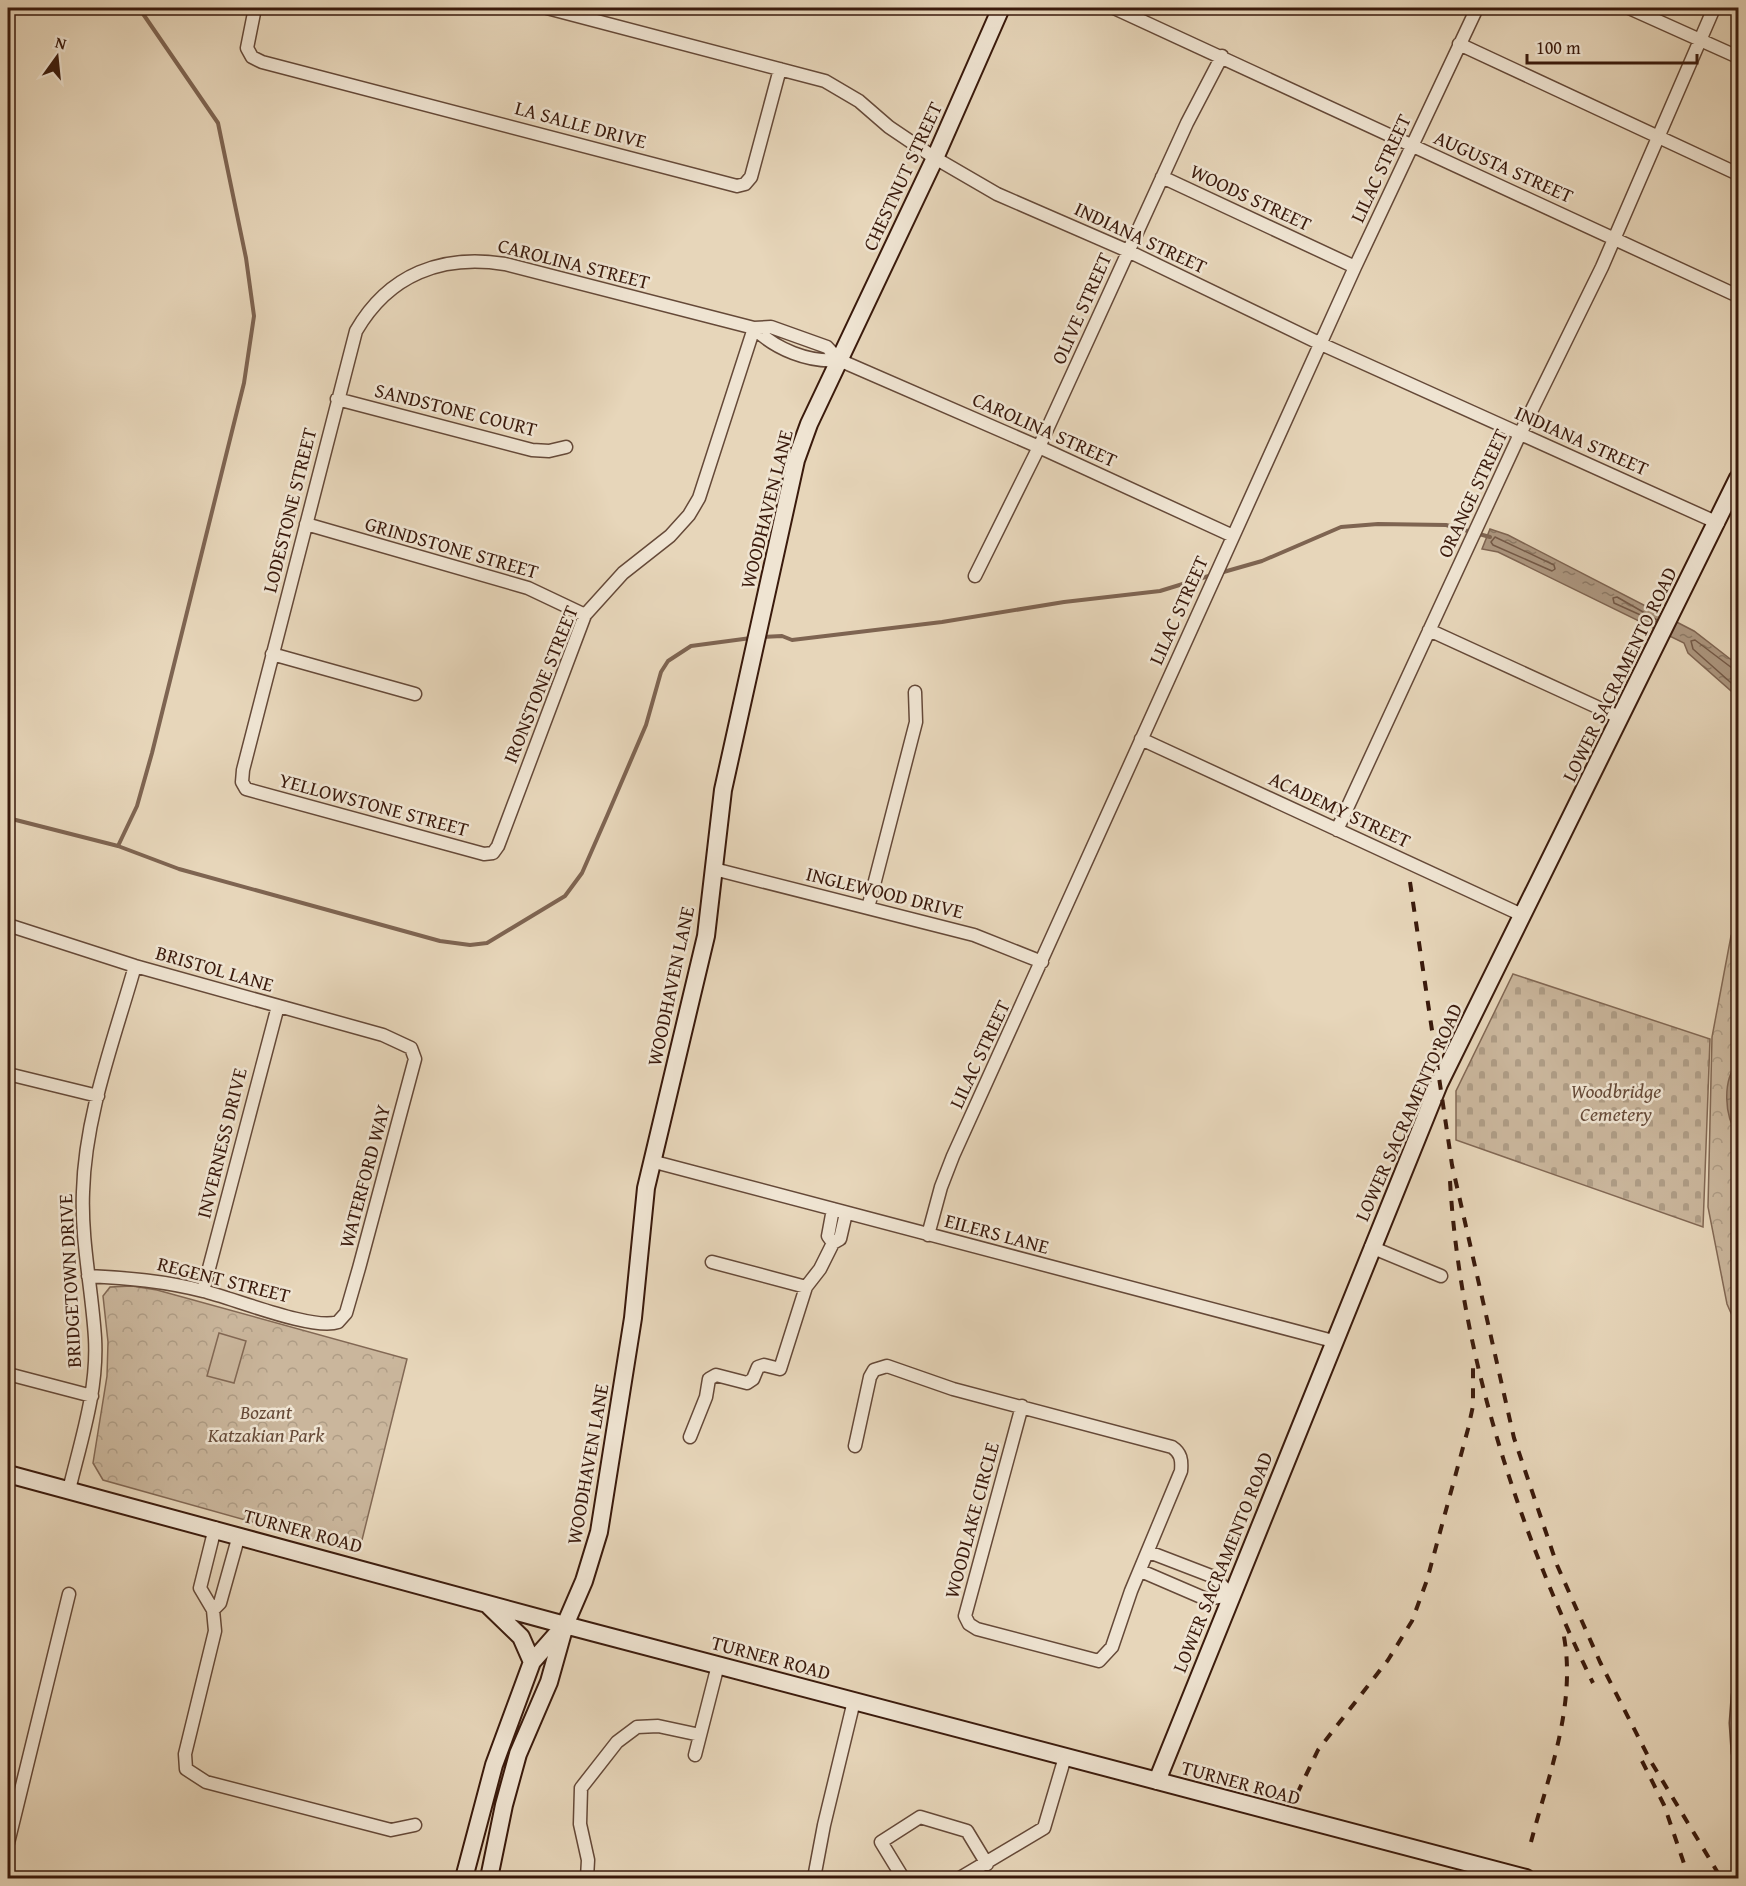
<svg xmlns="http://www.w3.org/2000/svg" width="1746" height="1886" font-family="'Gentium Book Plus',serif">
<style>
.cemetery{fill:url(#cemetery-stones);stroke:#826854;stroke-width:1.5}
.park{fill:url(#park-crowns);stroke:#826854;stroke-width:1.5}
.pitch{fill:#cab69c;stroke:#826854;stroke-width:1.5}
.water{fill:url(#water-ripples);stroke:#7e6451;stroke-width:1.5}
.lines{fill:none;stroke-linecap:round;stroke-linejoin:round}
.shore{stroke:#735846;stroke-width:1.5}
.stream{stroke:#7e6451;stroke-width:4}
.street-casing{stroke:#654938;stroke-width:15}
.secondary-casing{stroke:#3a1a0c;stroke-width:20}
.street{stroke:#efe4d2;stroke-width:12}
.secondary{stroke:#efe4d2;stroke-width:16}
.rail{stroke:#3a1a0c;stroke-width:4;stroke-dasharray:10 10;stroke-linecap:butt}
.labels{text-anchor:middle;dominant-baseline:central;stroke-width:5;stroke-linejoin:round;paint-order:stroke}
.street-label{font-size:20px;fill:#3a1a0c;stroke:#efe4d2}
.park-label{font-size:20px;font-style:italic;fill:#654937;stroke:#efe4d2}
</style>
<defs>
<pattern id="cemetery-stones" width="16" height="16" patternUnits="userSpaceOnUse" patternTransform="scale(1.5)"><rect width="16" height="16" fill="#cab69c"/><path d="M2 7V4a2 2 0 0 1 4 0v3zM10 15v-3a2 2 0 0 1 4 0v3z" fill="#ae9c85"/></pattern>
<pattern id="park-crowns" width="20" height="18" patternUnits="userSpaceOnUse" patternTransform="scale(1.5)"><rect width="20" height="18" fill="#cab69c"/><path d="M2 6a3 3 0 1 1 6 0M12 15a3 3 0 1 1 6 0" fill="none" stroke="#ae9c85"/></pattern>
<pattern id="water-ripples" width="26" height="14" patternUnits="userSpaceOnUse" patternTransform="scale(1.5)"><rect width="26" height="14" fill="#ac967f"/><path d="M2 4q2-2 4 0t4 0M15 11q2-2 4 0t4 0" fill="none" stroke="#8d7a66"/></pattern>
</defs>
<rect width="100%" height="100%" fill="#e7d6ba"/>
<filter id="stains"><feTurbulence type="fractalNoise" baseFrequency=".00333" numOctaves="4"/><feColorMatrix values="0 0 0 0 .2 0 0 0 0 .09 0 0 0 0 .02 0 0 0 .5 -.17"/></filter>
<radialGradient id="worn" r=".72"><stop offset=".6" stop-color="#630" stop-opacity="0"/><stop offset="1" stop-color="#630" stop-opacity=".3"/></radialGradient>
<path class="cemetery" d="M1513 974 1710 1039 1703 1227 1456 1140V1091Z"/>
<path class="park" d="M1731 936 1738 942V1329L1727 1304 1708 1207 1712 1037Z
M132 1286 157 1290 407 1359 359 1552 103 1480 93 1463 107 1376 108 1342 103 1296 110 1287Z"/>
<path class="pitch" d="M219 1333 246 1341 234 1383 207 1376Z"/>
<path class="water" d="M1490 529 1508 535 1694 631 1738 665V697L1688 653 1684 643 1498 552 1482 549Z
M1738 1062V1135C1724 1117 1722 1080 1738 1062Z"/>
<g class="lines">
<path class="shore" d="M1495 537 1554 565 1555 569 1552 571 1493 545 1491 542Z
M1656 622 1614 603 1613 598 1617 597 1657 620
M1738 670 1732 668 1695 640 1691 641 1693 649 1738 689"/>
<path class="stream" d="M1220 573 1262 561 1341 527 1378 524 1446 525 1490 537
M761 637 782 636 792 640 942 622 1064 602 1160 591 1212 575
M8 818 118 846 179 869 440 941 470 945 487 943 565 896 582 873 607 816 646 725 661 672 668 661 691 646 751 638
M118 846 137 806 152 753 244 383 254 316 246 258 218 123 139 8"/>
<g class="street-casing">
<path id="street" d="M255 8 247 48 252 57 262 62 737 186 745 184 751 177 780 69
M547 8 825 81 859 101 889 127 935 158 997 194 1128 251 1321 344 1718 523
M1114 8 1738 296
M1629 8 1738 57
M1459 44 1738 174
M1162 177 1355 267
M754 328 699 498 689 515 670 536 623 573 585 615 498 846 493 853 484 854 246 789 242 782 243 770 356 331C389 274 442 254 505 264L754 328 771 327 827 347 839 360 1039 447 1233 536
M754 328C775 349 809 363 839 360
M337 399 532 450 549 451 566 447
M306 524 528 588 585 615
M975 576 1039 447 1187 123 1222 56
M1429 630 1621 718
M272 654 415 694
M1141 739 1522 915
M1337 830 1520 434 1602 267 1714 8
M714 869 974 935 1042 962
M868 908 916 722 915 692
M8 925 135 966 383 1035 411 1048 415 1059 359 1268 346 1313 338 1322C313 1331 233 1298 203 1291 165 1281 127 1278 88 1276
M8 1074 98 1096
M651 1161 1333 1341
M833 1209 828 1236 833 1243
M928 1235 941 1187 953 1156 1355 267 1477 8
M1371 1247 1441 1276
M712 1262 806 1287
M203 1291 278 1006
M8 1374 92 1396
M690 1437 706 1397 709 1379 716 1375 747 1383 753 1379 758 1367 764 1365 780 1369 806 1287 820 1269 833 1243 840 1239 846 1213
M855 1446 870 1377 874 1370 887 1366 953 1389 1172 1447C1181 1453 1182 1460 1181 1471L1131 1591 1112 1647 1099 1661 977 1629 969 1624 965 1616 1022 1406
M69 1490C81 1440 98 1390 95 1338 92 1289 81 1241 83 1192 85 1115 114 1040 135 966
M215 1528 200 1588 213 1610 220 1603 239 1535
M1149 1552 1214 1577 1231 1595
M1141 1571 1206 1599 1231 1595
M213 1610 215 1631 185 1754 186 1769 206 1782 391 1830 415 1825
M1738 1696 1736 1723 1738 1753
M695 1755 718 1665
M8 1843 69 1594
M587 1878 588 1860 580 1824 581 1788 617 1742 637 1727 658 1726 700 1735
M814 1878 824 1825 854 1701
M903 1878 881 1842 920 1817 967 1831 987 1864
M960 1878 1044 1828 1065 1757"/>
</g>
<g class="secondary-casing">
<path id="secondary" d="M8 1474 565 1625 1526 1878
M489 1606 521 1637 532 1662
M1157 1781 1439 1084 1738 478
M464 1878 494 1765 532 1662 562 1628
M489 1878 504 1805 518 1754 549 1682 565 1625 584 1581 599 1532 633 1318 646 1188 706 936 723 790 796 460 809 424 935 158 1001 8"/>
</g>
<use href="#street" class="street"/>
<use href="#secondary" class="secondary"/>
<path class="rail" d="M1410 882 1452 1165 1514 1438 1557 1565 1600 1662 1650 1760 1721 1878
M1450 1181C1460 1351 1518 1530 1593 1683
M1642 1761 1664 1805 1689 1878
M1297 1794 1318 1750 1388 1660 1412 1621 1427 1580 1468 1429 1473 1406V1363
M1531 1842C1549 1773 1579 1699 1562 1627"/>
</g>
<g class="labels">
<g class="street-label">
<text transform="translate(581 124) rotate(15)">LA SALLE DRIVE</text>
<text transform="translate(1504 166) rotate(24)">AUGUSTA STREET</text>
<text transform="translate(1380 168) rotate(-65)">LILAC STREET</text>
<text transform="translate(902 176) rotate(-65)">CHESTNUT STREET</text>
<text transform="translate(1251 197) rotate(25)">WOODS STREET</text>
<text transform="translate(1141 237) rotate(25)">INDIANA STREET</text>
<text transform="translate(574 263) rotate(14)">CAROLINA STREET</text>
<text transform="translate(1081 308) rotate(-66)">OLIVE STREET</text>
<text transform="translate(456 409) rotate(14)">SANDSTONE COURT</text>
<text transform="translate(1045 429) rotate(24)">CAROLINA STREET</text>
<text transform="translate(1582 440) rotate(24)">INDIANA STREET</text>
<text transform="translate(1472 493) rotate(-65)">ORANGE STREET</text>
<text transform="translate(766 509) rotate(-76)">WOODHAVEN LANE</text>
<text transform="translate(289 510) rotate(-76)">LODESTONE STREET</text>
<text transform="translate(452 547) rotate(16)">GRINDSTONE STREET</text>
<text transform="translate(1178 610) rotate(-66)">LILAC STREET</text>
<text transform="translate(1619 674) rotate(-64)">LOWER SACRAMENTO ROAD</text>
<text transform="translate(540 684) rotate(-68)">IRONSTONE STREET</text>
<text transform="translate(374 804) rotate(15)">YELLOWSTONE STREET</text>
<text transform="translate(1340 809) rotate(25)">ACADEMY STREET</text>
<text transform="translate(885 892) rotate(14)">INGLEWOOD DRIVE</text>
<text transform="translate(215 968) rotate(16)">BRISTOL LANE</text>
<text transform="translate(670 986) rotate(-78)">WOODHAVEN LANE</text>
<text transform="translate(979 1054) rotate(-65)">LILAC STREET</text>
<text transform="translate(1408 1112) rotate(-66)">LOWER SACRAMENTO ROAD</text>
<text transform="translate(221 1143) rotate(-76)">INVERNESS DRIVE</text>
<text transform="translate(364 1176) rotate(-75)">WATERFORD WAY</text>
<text transform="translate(997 1233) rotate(15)">EILERS LANE</text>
<text transform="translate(224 1279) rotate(14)">REGENT STREET</text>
<text transform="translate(69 1281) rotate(-93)">BRIDGETOWN DRIVE</text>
<text transform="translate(587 1464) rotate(-80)">WOODHAVEN LANE</text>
<text transform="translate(971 1520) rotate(-75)">WOODLAKE CIRCLE</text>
<text transform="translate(303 1530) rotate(15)">TURNER ROAD</text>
<text transform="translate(1222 1562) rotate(-68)">LOWER SACRAMENTO ROAD</text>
<text transform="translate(771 1657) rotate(15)">TURNER ROAD</text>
<text transform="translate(1241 1782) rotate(15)">TURNER ROAD</text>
</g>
<g class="park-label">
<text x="1616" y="1090">Woodbridge<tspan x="1616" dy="23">Cemetery</tspan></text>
<text x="266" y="1411">Bozant<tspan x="266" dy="23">Katzakian Park</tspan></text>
</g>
</g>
<rect width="1746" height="1886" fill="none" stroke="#e7d6ba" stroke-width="30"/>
<rect x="9" y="9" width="1728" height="1868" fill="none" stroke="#3a1a0c" stroke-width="3"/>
<rect x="15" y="15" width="1716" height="1856" fill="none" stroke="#3a1a0c" stroke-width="1.5"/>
<g transform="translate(57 57) rotate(15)" stroke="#efe4d2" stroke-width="4.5" paint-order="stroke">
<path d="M0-4.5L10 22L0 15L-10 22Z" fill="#3a1a0c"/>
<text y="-9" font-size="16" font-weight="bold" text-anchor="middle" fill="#3a1a0c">N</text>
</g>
<path d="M1527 54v9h170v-9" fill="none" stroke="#3a1a0c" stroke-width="3"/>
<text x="1536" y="54" font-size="18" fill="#3a1a0c" stroke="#efe4d2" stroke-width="4.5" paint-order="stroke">100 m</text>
<rect width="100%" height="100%" filter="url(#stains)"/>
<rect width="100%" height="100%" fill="url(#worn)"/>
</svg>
